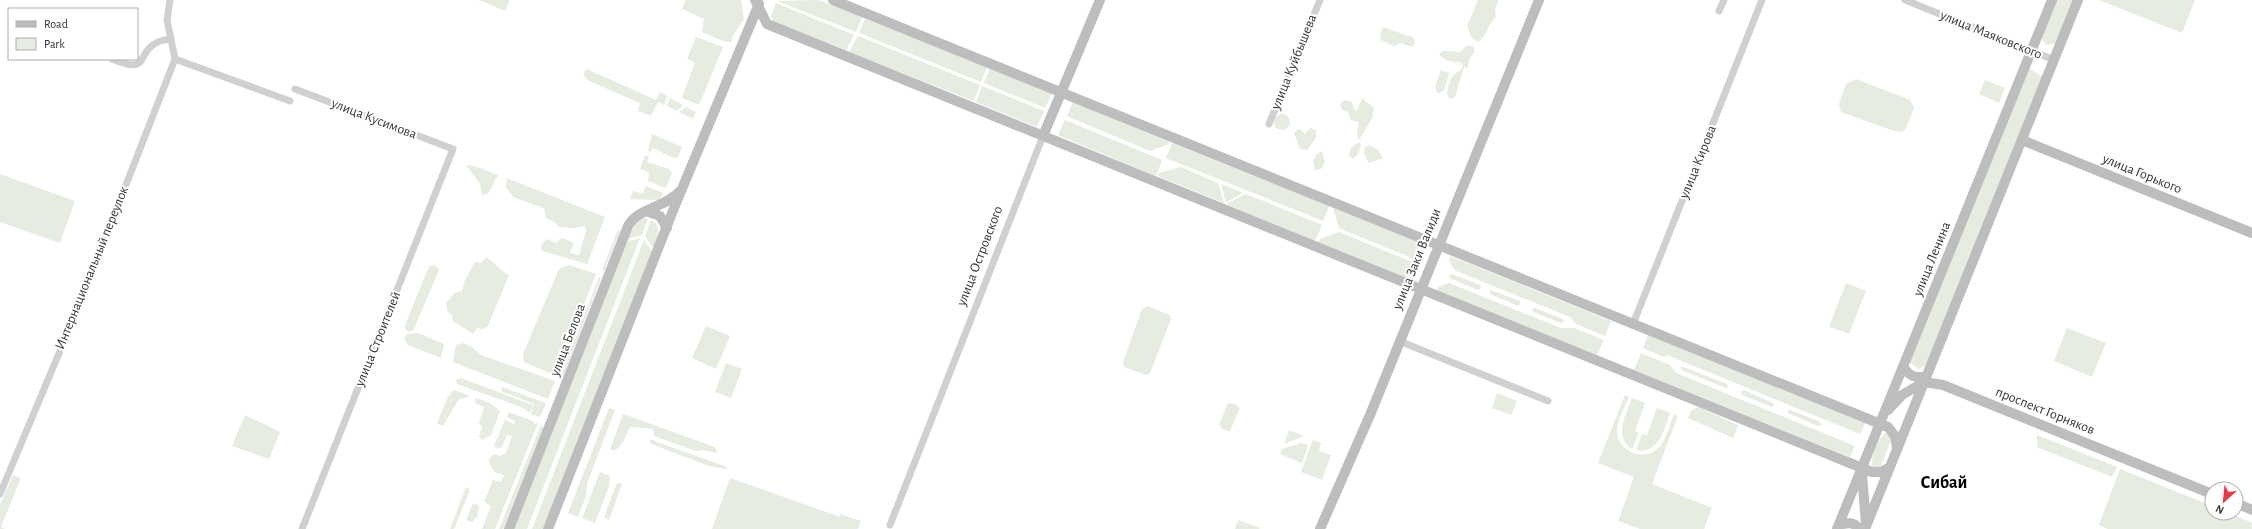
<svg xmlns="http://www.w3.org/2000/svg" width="2252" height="529" font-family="'Alegreya Sans',sans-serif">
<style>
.green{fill:#e6ecdf}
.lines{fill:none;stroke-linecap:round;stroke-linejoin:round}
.street{stroke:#d0d0d0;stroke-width:7}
.secondary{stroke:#bdbdbd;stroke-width:10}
.labels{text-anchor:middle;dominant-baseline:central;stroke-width:4;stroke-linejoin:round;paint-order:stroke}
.street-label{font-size:14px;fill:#333;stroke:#fff}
.district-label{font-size:18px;font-weight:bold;fill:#000;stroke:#fff}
</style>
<rect width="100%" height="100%" fill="#fff"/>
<path class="green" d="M479 0H510L505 11Z
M686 0H741L744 19 733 36 731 42 723 41 702 32 704 19 682 9Z
M819 0 862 17 856 32 777 1Z
M1478 0H1498V3L1495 9 1496 17C1487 24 1488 35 1478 42L1471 37 1467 26Z
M2056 0H2074L2057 43 2046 45 2041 37Z
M2099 0H2195L2182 33Z
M776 3 854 35 846 50 773 22 771 16Z
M865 19 987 67 981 82 859 33Z
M1383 27 1414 38 1415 43 1412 47 1400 43 1394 46 1381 40 1380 34Z
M858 36 980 85 974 101 849 52Z
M696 37 723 47 699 105 682 98 695 62 687 59Z
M1466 46H1473L1475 51 1469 60 1468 68 1464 67 1455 97 1450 99 1447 93C1449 83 1450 75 1461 70L1463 65 1459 62C1450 62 1445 61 1439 54L1443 51 1460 52Z
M990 68 1052 93 1045 108 984 83Z
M587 69 656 100 660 92 667 96 664 105 658 102 651 116 638 111 640 103 589 81 583 74Z
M2030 69 2042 76 1926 365 1919 369 1909 362 2028 70Z
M1441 70 1449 73 1444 90 1440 93H1437L1435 86Z
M1856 79 1910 100 1914 108 1906 128 1902 132 1894 131 1841 112 1839 104 1846 84Z
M1985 80 2005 88 1999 103 1979 94Z
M982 86 1044 111 1037 127 976 102Z
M670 98 683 105 677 111 667 106Z
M1362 98 1374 108 1373 116 1359 140 1357 134 1359 122 1351 120 1348 112 1342 110 1340 104 1345 100 1352 102 1354 109 1357 111Z
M1073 102 1169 142V144L1150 151 1067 116Z
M686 107 696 112 693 119 679 112Z
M1274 122a8 8 0 1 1 16 0a8 8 0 1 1-16 0Z
M1065 120 1162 160 1156 176 1058 135Z
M1310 128 1316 130V138L1307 150 1300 149 1294 133 1299 129 1305 134Z
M652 134 682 147 678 157 673 158 653 148 650 152 648 151Z
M1359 142 1361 145 1358 154 1353 159 1349 155 1351 148Z
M1172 143 1329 206 1323 221 1166 158Z
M1369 145 1378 150 1383 158 1369 163 1364 154V148Z
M1322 151 1325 162 1321 169 1315 170 1313 162 1316 155Z
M645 155 649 157 647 162 669 169 672 173 666 188 648 181 649 173 640 169Z
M466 165 475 166 498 175 488 194 482 195 480 184Z
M1181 167 1218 183 1224 203 1158 176 1159 173Z
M0 174 75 201 60 243 0 222Z
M507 178 605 217 587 264 542 251 541 246 546 239 556 243 562 238 574 243 570 253 579 255 586 231 585 226 572 228 559 227 556 223 546 218 544 208 513 197 506 187Z
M1221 184 1243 193 1226 202Z
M646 186 663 193 659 200 630 199 633 191 643 194Z
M1246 194 1322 225 1315 241 1226 204Z
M1333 208 1420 243 1414 259 1339 228Z
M645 218 648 219 642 235 627 239 638 220Z
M651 220C663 226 657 238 653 248L645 236Z
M618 230 620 231 604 271 602 270Z
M1339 232 1412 262 1406 278 1318 242 1320 239Z
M640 238 527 529H514L625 242Z
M644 240 652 251 543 529H532Z
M1450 256 1611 321 1605 336 1576 324 1570 317 1454 270 1449 260Z
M486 257C495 263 499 270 509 275L488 326 483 329 477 328 473 334 453 321 452 315 447 311 446 302 450 299 454 293 462 291 465 280 475 262 481 263Z
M435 265 439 270 414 329 410 332 406 330 405 325 429 266Z
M569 265 596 274 556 376 524 362 523 354 559 269Z
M1452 274 1480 285 1481 288 1478 290 1450 278 1449 275Z
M599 277 601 278 563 377 561 376Z
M1449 283 1561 328H1574L1604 340 1597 355 1437 291 1438 287Z
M1846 283 1866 291 1849 334 1829 327Z
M1490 290 1520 301V304L1518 306 1490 294Z
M1147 306 1170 315 1171 319 1150 373 1146 375 1124 367 1123 362 1142 309Z
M1535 308 1563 319 1564 322 1561 323 1533 312 1532 309Z
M706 326 730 336 716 369 692 358Z
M2067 328 2106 343 2092 377 2054 361Z
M418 333 444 344 441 358 408 345 404 339 407 334Z
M1648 335 1865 423 1860 434 1667 355 1664 357 1643 348Z
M464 343 472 347 481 355 555 381 548 399 453 362 456 345Z
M1641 353 1670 365 1676 373 1855 446 1850 457 1634 370Z
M726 363 742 369 731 398 715 392Z
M1681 366 1727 384 1728 387 1726 388 1681 370Z
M461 378 533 405 530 413 521 407 457 384 456 380Z
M502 387 546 403 540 417 531 414 534 404 501 391Z
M454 390 468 395 469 397 459 399 443 426 437 423 448 397Z
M1744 390 1773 403 1774 406 1772 407 1742 395 1741 392Z
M1497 393 1517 401 1511 415 1492 408Z
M1625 395 1629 397C1625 407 1618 418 1617 429 1616 449 1640 462 1656 450 1666 442 1669 426 1674 414L1678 416 1652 484 1712 508 1704 529H1640L1618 521 1634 477 1598 463Z
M476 398 490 403 500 411 491 435 482 440 479 437 482 427 479 423 484 407 475 403Z
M1632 398 1645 403 1635 431 1639 433 1632 449C1613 436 1626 415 1632 398Z
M1228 403 1235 404 1240 408 1230 431 1224 430 1219 425Z
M1698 407 1738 425 1733 438 1688 418 1692 410Z
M609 408 615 410 587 484 586 496 578 517 568 513Z
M1657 408 1670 413C1664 430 1659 454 1636 450L1642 434 1647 435Z
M1788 409 1820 422 1821 425 1818 426 1788 413Z
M509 412 533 421 535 424 538 423 495 529H482L491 506 484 502 493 480 501 482 504 475 494 472 489 462 490 457 495 454 500 456 506 453 512 436 507 435 502 447 497 449 494 446 505 420 514 424 515 421 507 417Z
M623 414 715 447 717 453 703 450 696 451 654 436 653 429 630 427 623 442 615 451 610 449Z
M245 415 280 432 269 459 232 446Z
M541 425 544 428 503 529H499Z
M1289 430 1304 436 1284 444Z
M1886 433 1889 434 1891 440 1881 466 1879 468 1873 467C1869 460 1879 435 1886 433Z
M2037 435 2117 467 2112 477 2037 447Z
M649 439 727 467 726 469 709 466 651 444Z
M1313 440 1321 443 1319 451 1331 455 1322 480 1301 472Z
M1301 443 1308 445 1302 463 1280 454 1282 449Z
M2120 469 2212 506V513H2229L2252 523V529H2108L2099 525Z
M600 472 610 476 609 486 595 523 582 518Z
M13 475 21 478 1 527 5 529H0V505Z
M730 478 840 517V514L861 521 858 529H712Z
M617 483 622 484 609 520 604 517Z
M466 487 470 490 454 529H450Z
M473 503 479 506 477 517 472 522 466 520Z
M1238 520 1260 528 1259 529H1235Z"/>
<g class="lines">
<path class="street" d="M1905 0 2054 60
M1719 11 1724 0
M112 59C151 75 135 54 156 43 160 40 166 40 171 39
M175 59 290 101
M295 89 453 149 302 529
M1269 124 1320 0
M1633 324 1762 0
M1399 341 1548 401
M0 494 78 308 175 59 167 20 170 0
M890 525 1043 136"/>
<path class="secondary" d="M755 0 767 24 1872 472H1881L1890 467
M833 0 1888 427 1895 436 1897 448
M1043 136 1100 0
M2022 140 2252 233
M646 211 660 216 667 228
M1903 367C1910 376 1915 379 1926 376
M1888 410 1902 395 1924 382 1943 385 2212 494
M1862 474 1866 524
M2236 503 2252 510
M1839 525C1846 523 1854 521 1859 529
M509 529 628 226C639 207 665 208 680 191
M548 529 674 208 759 4
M1320 529 1370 415 1539 0
M1837 529 2052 0
M1865 529 2078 0"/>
</g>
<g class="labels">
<g class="street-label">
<text transform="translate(1991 35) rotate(22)">улица Маяковского</text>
<text transform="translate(1294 62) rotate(-68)">улица Куйбышева</text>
<text transform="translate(374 119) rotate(21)">улица Кусимова</text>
<text transform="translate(1698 162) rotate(-68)">улица Кирова</text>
<text transform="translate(2142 174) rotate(22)">улица Горького</text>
<text transform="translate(980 256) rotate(-69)">улица Островского</text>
<text transform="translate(1417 259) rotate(-68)">улица Заки Валиди</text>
<text transform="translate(1932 259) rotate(-68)">улица Ленина</text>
<text transform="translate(92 268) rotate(-68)">Интернациональный переулок</text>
<text transform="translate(378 339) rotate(-68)">улица Строителей</text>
<text transform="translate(568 340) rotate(-69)">улица Белова</text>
<text transform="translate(2045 411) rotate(22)">проспект Горняков</text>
</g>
<g class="district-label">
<text x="1944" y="483">Сибай</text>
</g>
</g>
<rect x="8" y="8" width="130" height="52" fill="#ffffff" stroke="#adadad"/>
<rect x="16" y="21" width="20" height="6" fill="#bdbdbd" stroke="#adadad"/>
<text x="44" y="28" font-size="12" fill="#333333">Road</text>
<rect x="16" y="38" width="20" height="12" fill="#e6ecdf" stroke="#adadad"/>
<text x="44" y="48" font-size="12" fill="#333333">Park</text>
<g transform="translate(2224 501) rotate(207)"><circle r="19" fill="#ffffff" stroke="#adadad"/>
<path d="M0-3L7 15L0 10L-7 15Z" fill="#e63946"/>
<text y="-6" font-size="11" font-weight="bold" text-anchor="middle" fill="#333333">N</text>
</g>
</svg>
